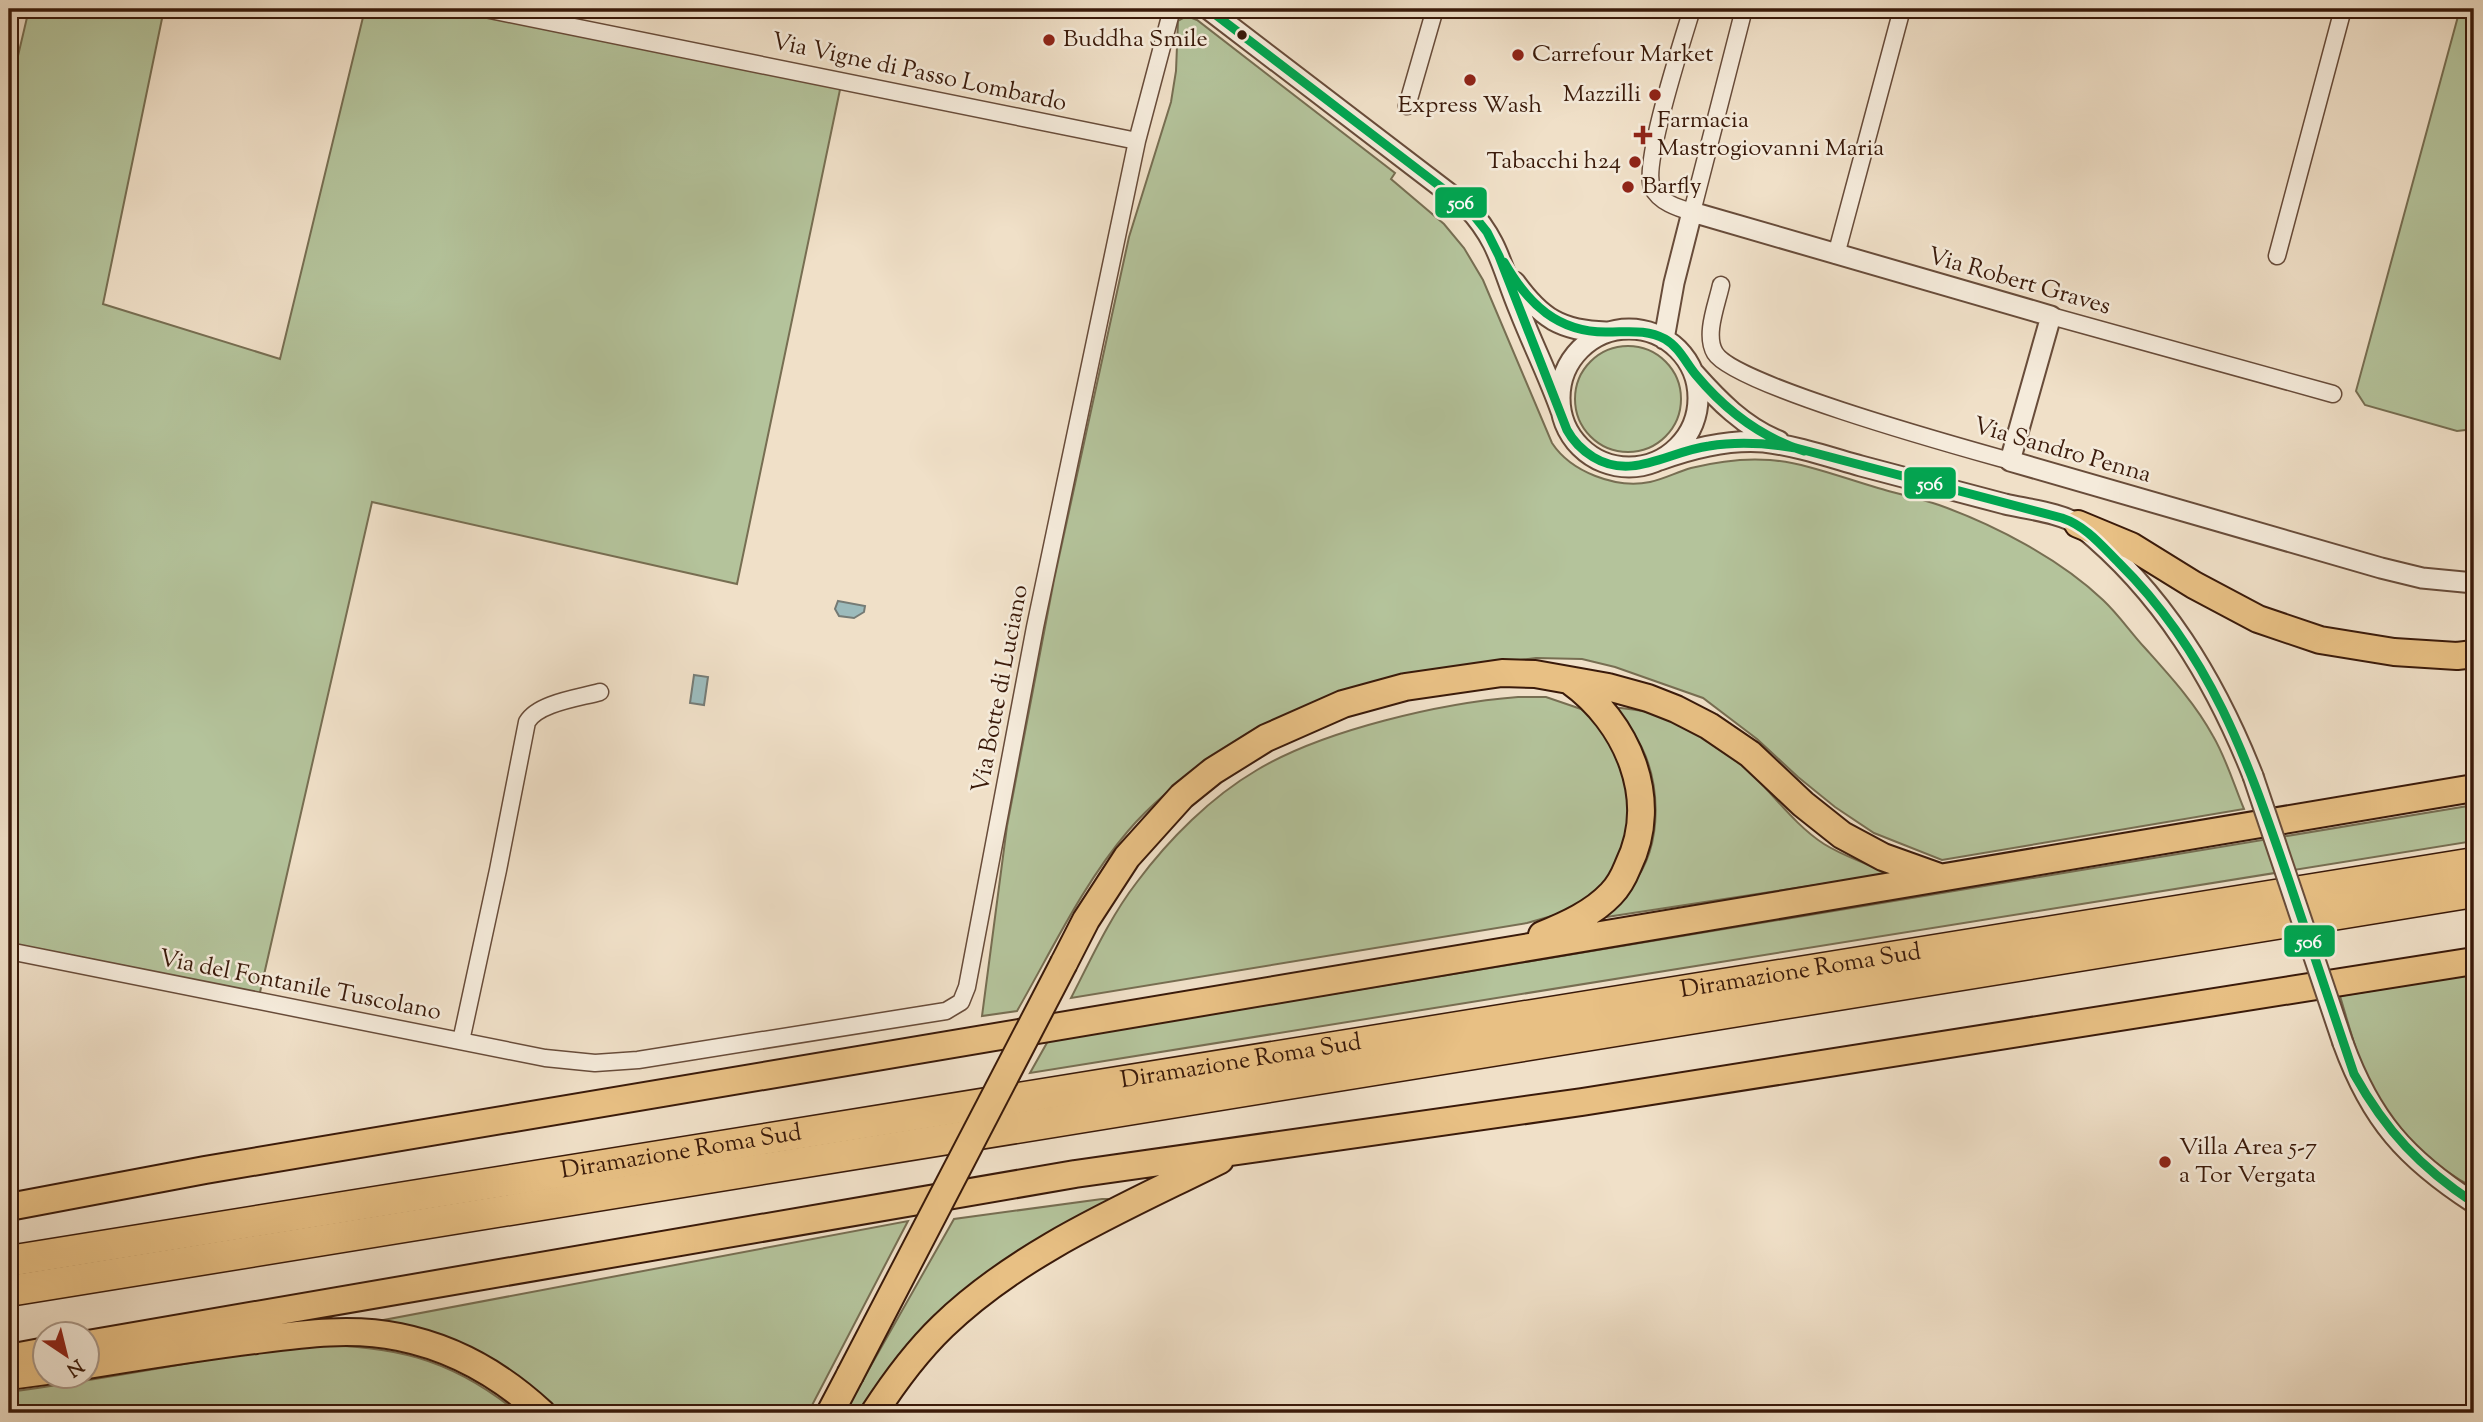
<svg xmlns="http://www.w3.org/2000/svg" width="2483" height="1422" font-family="'Sorts Mill Goudy',serif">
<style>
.green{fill:#b4c39b;stroke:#776e52;stroke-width:2}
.water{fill:#9cbbbc;stroke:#757b75;stroke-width:2}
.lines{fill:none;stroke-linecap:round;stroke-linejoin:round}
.minor-casing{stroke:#684c3a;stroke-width:19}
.tertiary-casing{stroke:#684c3a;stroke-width:23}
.trunk-casing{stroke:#3a1a0a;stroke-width:30}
.motorway-casing{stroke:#3a1a0a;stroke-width:33}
.minor{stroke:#f5ebdb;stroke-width:16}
.tertiary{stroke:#f5ebdb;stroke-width:19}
.trunk{stroke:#e8c084;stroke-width:26}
.motorway{stroke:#e8c084;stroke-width:30}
.tertiary-bridge-casing{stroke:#684c3a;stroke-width:23;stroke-linecap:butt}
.trunk-bridge-casing{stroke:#3a1a0a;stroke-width:30;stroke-linecap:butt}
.tertiary-bridge{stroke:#f5ebdb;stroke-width:19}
.trunk-bridge{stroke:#e8c084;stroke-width:26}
.bus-1-casing{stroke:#f5ebdb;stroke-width:14}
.bus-1{stroke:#00a651;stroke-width:9}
.bus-dot{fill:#3a1a0a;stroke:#f5ebdb;stroke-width:2.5}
.poi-dot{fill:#8f2418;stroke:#f5ebdb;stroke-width:2.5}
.labels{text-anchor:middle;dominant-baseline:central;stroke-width:5;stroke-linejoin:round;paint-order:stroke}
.poi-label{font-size:24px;fill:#3a1a0a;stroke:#f5ebdb;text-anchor:start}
.street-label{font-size:24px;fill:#3a1a0a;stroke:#f5ebdb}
.line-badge{stroke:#f5ebdb;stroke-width:2.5}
.badge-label{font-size:19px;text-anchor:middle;font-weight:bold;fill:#fff}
</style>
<rect width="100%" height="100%" fill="#f0e0c8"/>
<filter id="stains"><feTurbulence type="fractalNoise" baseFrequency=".00286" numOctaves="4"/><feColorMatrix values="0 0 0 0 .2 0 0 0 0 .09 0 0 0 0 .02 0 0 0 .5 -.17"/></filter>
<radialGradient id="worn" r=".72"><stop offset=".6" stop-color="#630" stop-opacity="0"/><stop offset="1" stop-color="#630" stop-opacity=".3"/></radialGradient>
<path class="green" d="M29 9H164L103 304 280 359 365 9H547L544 20 842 80 737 584 372 502 258 1001 9 951V94Z
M2460 9H2474V429L2457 431 2365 405 2356 391Z
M1187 16 1197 20 1395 173 1391 179 1444 224 1464 248 1483 280 1552 443C1571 472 1616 489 1650 482 1664 479 1677 472 1691 468 1715 462 1745 458 1770 460 1806 463 1843 478 1878 488 1898 494 1919 498 1939 505 1995 525 2060 559 2103 600 2119 615 2131 633 2145 648 2170 676 2195 703 2213 736 2226 758 2234 785 2244 809L1942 860 1874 833 1835 807 1798 777 1757 739 1703 698 1615 667 1582 659 1536 658 1490 664 1205 762C1178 783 1150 805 1128 831 1083 884 1052 950 1017 1011L982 1016 1007 826 1054 580 1129 237 1171 102 1176 71 1178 21Z
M1575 399a53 53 0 1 1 106 0a53 53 0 1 1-106 0Z
M1518 697H1546L1581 709 1593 718 1625 764 1629 837 1603 888 1566 912 1527 923 1071 998C1091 959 1110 917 1137 882 1169 839 1211 797 1257 770 1324 730 1441 703 1518 697Z
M1612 707C1625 709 1638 709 1650 713 1688 724 1731 751 1759 781 1779 802 1799 828 1824 844 1843 856 1864 862 1883 872L1882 875 1600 918C1610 908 1622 898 1631 887 1665 844 1662 776 1633 732 1627 723 1619 715 1612 707Z
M2474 805V841L1030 1073 1048 1041Z
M2474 974V1188C2435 1167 2400 1135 2377 1097 2359 1066 2350 1029 2340 996Z
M1102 1199H1108L1111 1203 879 1382 858 1413H844L954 1219Z
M908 1221 808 1413H553L373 1322Z
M302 1345C389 1344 450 1357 518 1413H9V1392C107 1379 204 1359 302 1345Z"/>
<path class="water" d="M838 601 865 606 864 612 854 618 839 616 835 609Z
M694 675 708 677 704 705 690 703Z"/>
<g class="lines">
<g class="minor-casing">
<path id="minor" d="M485 9 1137 141
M1692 9C1683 39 1642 164 1652 187 1659 202 1678 208 1692 212L1744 9
M1407 106 1435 9
M1836 255 1902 9
M2277 256 2343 9
M1721 285C1717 304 1704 335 1715 353 1734 385 1964 448 2010 461
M2051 316 2333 394
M9 951 545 1058 595 1063 638 1060 946 1011 961 1002 967 987 1035 627 1137 141 1172 9
M461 1041 498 870 527 722C538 703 579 698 600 692"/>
</g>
<g class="tertiary-casing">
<path id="tertiary" d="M1208 9 1467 207C1500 242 1502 270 1520 312 1533 345 1549 377 1561 411
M1515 282C1541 318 1561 331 1606 332
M1560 398a69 69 0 1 1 138 0a69 69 0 1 1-138 0Z
M1664 339 1674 283 1692 212 2051 316 2010 461 2381 568 2422 578 2474 583
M1694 373C1718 400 1744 427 1779 441
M1660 460C1693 448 1728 439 1764 442 1797 446 1829 457 1861 466 1909 479 1957 491 2005 504 2026 509 2064 513 2080 526 2162 592 2215 680 2253 776
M2343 1043C2371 1120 2406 1159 2474 1203"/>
</g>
<g class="trunk-casing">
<path id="trunk" d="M2078 524 2131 546 2194 585 2258 619 2320 640 2394 652 2457 656 2474 654
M1542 935C1567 925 1593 913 1611 894 1619 886 1624 876 1628 866 1661 799 1627 722 1570 681
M1064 963 1086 920 1127 857 1182 796 1213 771 1266 738 1343 704 1405 687 1502 673 1535 674 1608 687 1648 698 1676 709 1709 726 1750 754 1803 804 1842 835 1883 857 1939 877
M9 1207 205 1170 2474 788
M88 1344 1075 1174 1582 1102 2474 961
M9 1358 46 1351
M88 1365C144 1356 199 1347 256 1340 302 1334 352 1327 399 1337 454 1348 501 1375 542 1413
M9 1376 46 1371
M830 1413 850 1375
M874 1413C894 1382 916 1352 943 1326 1021 1251 1124 1208 1220 1160"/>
</g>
<g class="motorway-casing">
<g id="motorway">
<path id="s1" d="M9 1261 2474 863"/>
<path d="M9 1291 2474 892"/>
</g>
</g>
<use href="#minor" class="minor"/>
<use href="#tertiary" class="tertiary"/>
<use href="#trunk" class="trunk"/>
<use href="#motorway" class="motorway"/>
<g class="tertiary-bridge-casing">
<path id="tertiary-bridge" d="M2253 776 2343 1043"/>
</g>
<g class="trunk-bridge-casing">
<path id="trunk-bridge" d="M850 1375 1064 963"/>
</g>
<use href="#tertiary-bridge" class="tertiary-bridge"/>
<use href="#trunk-bridge" class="trunk-bridge"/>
<g class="bus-1-casing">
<path id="bus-1" d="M1208 9 1467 207 1487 232 1499 256 1567 430C1573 441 1582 450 1593 457 1632 481 1669 451 1709 446 1738 441 1767 443 1796 448L2062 518C2086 526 2102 546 2119 563 2211 654 2247 759 2288 878 2310 943 2332 1009 2354 1074 2386 1131 2420 1167 2474 1203
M1504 262C1528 304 1558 333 1608 332 1628 332 1647 329 1665 339 1679 347 1686 363 1696 375 1726 411 1760 437 1804 451"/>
</g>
<use href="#bus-1" class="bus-1"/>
</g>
<circle class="bus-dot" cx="1242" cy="35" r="6"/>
<g class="poi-dot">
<circle cx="1049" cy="40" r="7"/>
<circle cx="1518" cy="55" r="7"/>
<circle cx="1470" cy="80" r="7"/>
<circle cx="1655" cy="95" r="7"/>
<path d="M1639.5 124.5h7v7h7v7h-7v7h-7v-7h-7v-7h7z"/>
<circle cx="1635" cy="162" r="7"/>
<circle cx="1628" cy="187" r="7"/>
<circle cx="2165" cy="1162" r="7"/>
</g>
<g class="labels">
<g class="poi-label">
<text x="1063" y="40">Buddha Smile</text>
<text x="1532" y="55">Carrefour Market</text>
<text x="1641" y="95" text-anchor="end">Mazzilli</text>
<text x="1470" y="106" text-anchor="middle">Express Wash</text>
<text x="1657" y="121">Farmacia<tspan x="1657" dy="28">Mastrogiovanni Maria</tspan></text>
<text x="1621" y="162" text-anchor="end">Tabacchi h24</text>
<text x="1642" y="187">Barfly</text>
<text x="2179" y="1148">Villa Area 5-7<tspan x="2179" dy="28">a Tor Vergata</tspan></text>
</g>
<g class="street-label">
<text transform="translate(919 73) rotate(12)">Via Vigne di Passo Lombardo</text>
<text transform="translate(2019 282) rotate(16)">Via Robert Graves</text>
<text transform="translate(2062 451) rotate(16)">Via Sandro Penna</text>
<text transform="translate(1001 689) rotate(-79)">Via Botte di Luciano</text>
<text stroke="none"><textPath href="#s1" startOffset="1815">Diramazione Roma Sud</textPath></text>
<text transform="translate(300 986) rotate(11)">Via del Fontanile Tuscolano</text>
<text stroke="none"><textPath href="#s1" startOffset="1248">Diramazione Roma Sud</textPath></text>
<text stroke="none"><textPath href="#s1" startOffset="681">Diramazione Roma Sud</textPath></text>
</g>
</g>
<g class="line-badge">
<rect x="1434" y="186" width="54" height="33" rx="7" fill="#00a651"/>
<rect x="1903" y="466" width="54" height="34" rx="7" fill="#00a651"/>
<rect x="2283" y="924" width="53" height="34" rx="7" fill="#00a651"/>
</g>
<g class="badge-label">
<text x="1461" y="209">506</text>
<text x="1930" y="490">506</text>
<text x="2309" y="948">506</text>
</g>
<rect width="2483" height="1422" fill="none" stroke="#f0e0c8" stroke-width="35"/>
<rect x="10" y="10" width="2462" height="1401" fill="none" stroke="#3a1a0a" stroke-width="3.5"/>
<rect x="18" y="18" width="2448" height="1387" fill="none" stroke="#3a1a0a" stroke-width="2"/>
<g transform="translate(66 1355) rotate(145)"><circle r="33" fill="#f5ebdb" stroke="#aa9787" stroke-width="2"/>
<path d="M0-5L12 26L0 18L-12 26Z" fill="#8f2418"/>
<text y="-10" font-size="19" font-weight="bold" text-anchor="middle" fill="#3a1a0a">N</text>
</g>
<rect width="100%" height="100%" filter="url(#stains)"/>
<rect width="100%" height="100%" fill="url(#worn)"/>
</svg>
